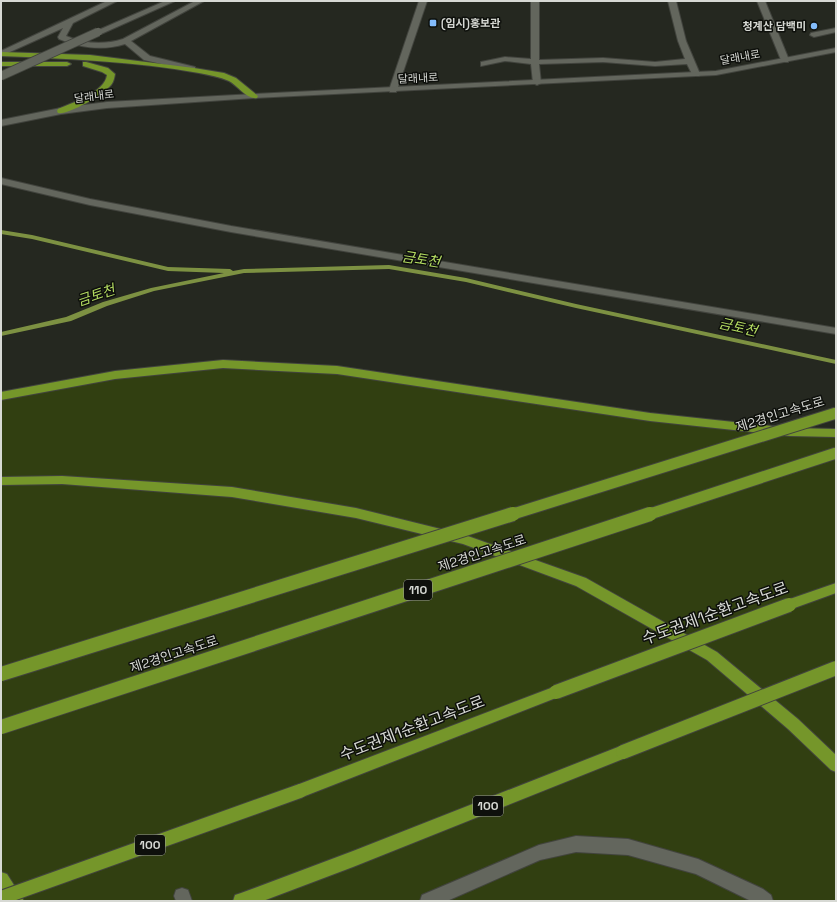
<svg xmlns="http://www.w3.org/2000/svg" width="837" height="902" font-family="'Space Grotesk','Noto Sans KR',sans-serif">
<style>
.green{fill:#313f11}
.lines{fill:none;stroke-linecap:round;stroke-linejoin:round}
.stream{fill:#7d9142;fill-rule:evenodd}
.service-casing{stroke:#42443e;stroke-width:2}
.minor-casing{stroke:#42443e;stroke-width:2}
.tertiary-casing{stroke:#42443e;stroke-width:2}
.motorway-casing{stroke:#42443e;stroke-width:2}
.service{fill:#63665d;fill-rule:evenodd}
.minor{fill:#63665d;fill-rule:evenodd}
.tertiary{fill:#63665d;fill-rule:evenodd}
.motorway{fill:#75962a;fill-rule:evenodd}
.tertiary-bridge-casing{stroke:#42443e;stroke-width:10;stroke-linecap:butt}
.motorway-bridge-far1-casing{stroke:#42443e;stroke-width:13;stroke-linecap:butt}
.motorway-bridge-casing{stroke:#42443e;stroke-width:16;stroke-linecap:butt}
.tertiary-bridge{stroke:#63665d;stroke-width:8}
.motorway-bridge-far1{stroke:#75962a;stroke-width:11}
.motorway-bridge{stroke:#75962a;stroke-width:14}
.poi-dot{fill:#83bcfb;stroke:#0e100c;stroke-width:1.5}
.labels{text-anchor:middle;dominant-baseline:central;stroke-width:3;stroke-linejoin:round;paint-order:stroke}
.far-poi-label{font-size:11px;font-weight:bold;fill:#d7d9d4;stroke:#0e100c;text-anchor:start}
.far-street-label{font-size:11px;fill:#d7d9d4;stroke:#0e100c}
.shield{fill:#0e100c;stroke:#9b9d98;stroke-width:1}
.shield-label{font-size:12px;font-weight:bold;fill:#d7d9d4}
.street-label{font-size:13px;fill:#d7d9d4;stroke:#0e100c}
.water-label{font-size:14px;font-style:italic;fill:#b5dd62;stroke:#0e100c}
.near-street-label{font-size:16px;fill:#d7d9d4;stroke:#0e100c}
</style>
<rect width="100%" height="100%" fill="#252820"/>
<path class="green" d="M223 364 337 370 650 417 836 433V901H1V396L115 375Z"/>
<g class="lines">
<path class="stream" d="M1 230 32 235 168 267 230 269 233 271 244 269 389 265 466 278 576 304 836 360V364L576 308 466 282 389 269 244 273 154 291 107 306 71 321 1 336V332L66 317 103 302 151 288 224 273 168 271 32 239 1 234Z"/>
<g class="service-casing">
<path id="service" d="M531 1H539V60L603 58 655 62 685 59 678 41 668 1H676L686 41 700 74 699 76H693L687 64 655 66 603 62 539 64 541 83 537 85 533 83 531 64 505 61 481 66V62L505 57 531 59Z
M757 1H765L789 60 788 62H785L781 60Z
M836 28V32L814 37 810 35 811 33Z
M1 178 90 199 231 226 836 328V334L231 232 90 205 1 184Z
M576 836 628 839 698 859 763 889 771 895 773 901H751L696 874 628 855 576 852 540 860 447 901H420L422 895 539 845Z
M182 888 188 890 192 901H176L174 896 176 890Z"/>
</g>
<g class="minor-casing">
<path id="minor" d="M419 1H427L397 90 396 92H390L389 90Z"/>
</g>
<g class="tertiary-casing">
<path id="tertiary" d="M107 1H117L73 23 66 36C85 44 104 45 123 39L195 1H204L131 41 150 56 195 67V71H192L144 60 125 44C102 51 81 48 59 39L58 37 63 28 1 56V51Z
M165 1H175L101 34H98L94 32Z
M836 48V52L716 75 254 98 107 108 61 114 1 126V120L61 108 107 102 254 94 716 71Z"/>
</g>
<g class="motorway-casing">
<path id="motorway" d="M1 52 90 55 194 68 224 73 236 78 258 96 257 98C247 100 237 85 229 81 220 77 209 75 199 73 134 61 67 59 1 56Z
M1 62H67L71 64 67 66H1Z
M83 62H86L108 68 115 74C114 80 113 84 108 88 101 96 68 115 58 113L57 111 58 109C72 103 105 92 107 75L102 72 83 66Z
M223 360 337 366 650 413 790 428 836 429V437L790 436 650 421 337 374 223 368 115 379 1 400V392L115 371Z
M62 476 232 487 356 508 465 535 586 578 717 652 798 719 836 755V772L831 770 788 729 707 660 576 586 463 544 356 518 232 497 62 484 1 485V477Z
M836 583V593L789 610 784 609 782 605 784 601Z
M556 686 561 688 563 692 561 696 300 798 294 796 292 791 294 786Z
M623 745 628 747 631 752 628 757 353 867 263 901H233L235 895 241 893 353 851Z
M1 872 7 874 24 901H6L1 894Z"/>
</g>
<use href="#service" class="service"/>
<use href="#minor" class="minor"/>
<use href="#tertiary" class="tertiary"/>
<use href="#motorway" class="motorway"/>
<g class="tertiary-bridge-casing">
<path id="tertiary-bridge" d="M1 76 98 32"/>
</g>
<g class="motorway-bridge-far1-casing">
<path id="motorway-bridge-far1" d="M510 515 836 413
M647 515 836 453"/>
</g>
<g class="motorway-bridge-casing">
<path id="motorway-bridge" d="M1 674 513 514
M556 692 789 605
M1 727 650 514
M623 752 836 668
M1 898 300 791"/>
</g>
<use href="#tertiary-bridge" class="tertiary-bridge"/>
<use href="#motorway-bridge-far1" class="motorway-bridge-far1"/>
<use href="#motorway-bridge" class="motorway-bridge"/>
</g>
<g class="poi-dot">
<rect x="429" y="19" width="8" height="8" rx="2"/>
<circle cx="814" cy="26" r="4"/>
</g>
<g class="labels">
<g class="far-poi-label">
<text x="441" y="23">(임시)홍보관</text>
<text x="806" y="26" text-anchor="end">청계산 담백미</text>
</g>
<g class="far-street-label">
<text transform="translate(740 57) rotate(-10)">달래내로</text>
<text transform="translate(418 78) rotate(-3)">달래내로</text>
<text transform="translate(94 96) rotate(-7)">달래내로</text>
</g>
<g class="shield">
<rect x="404" y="580" width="28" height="20" rx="3"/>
<rect x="473" y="796" width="30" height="20" rx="3"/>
<rect x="135" y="835" width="30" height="20" rx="3"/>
</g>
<g class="shield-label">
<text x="418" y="590">110</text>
<text x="488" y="806">100</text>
<text x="150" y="845">100</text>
</g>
<g class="street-label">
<text transform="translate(780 414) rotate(-17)">제2경인고속도로</text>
<text transform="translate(482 553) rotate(-18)">제2경인고속도로</text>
<text transform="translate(174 654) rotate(-18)">제2경인고속도로</text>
</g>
<g class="water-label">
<text transform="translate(421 259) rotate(9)">금토천</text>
<text transform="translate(96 295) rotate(-19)">금토천</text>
<text transform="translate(738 327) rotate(13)">금토천</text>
</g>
<g class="near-street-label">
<text transform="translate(715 613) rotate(-20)">수도권제1순환고속도로</text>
<text transform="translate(412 728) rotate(-21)">수도권제1순환고속도로</text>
</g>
</g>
<rect width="837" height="902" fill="none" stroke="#d7d9d4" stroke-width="4"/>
</svg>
